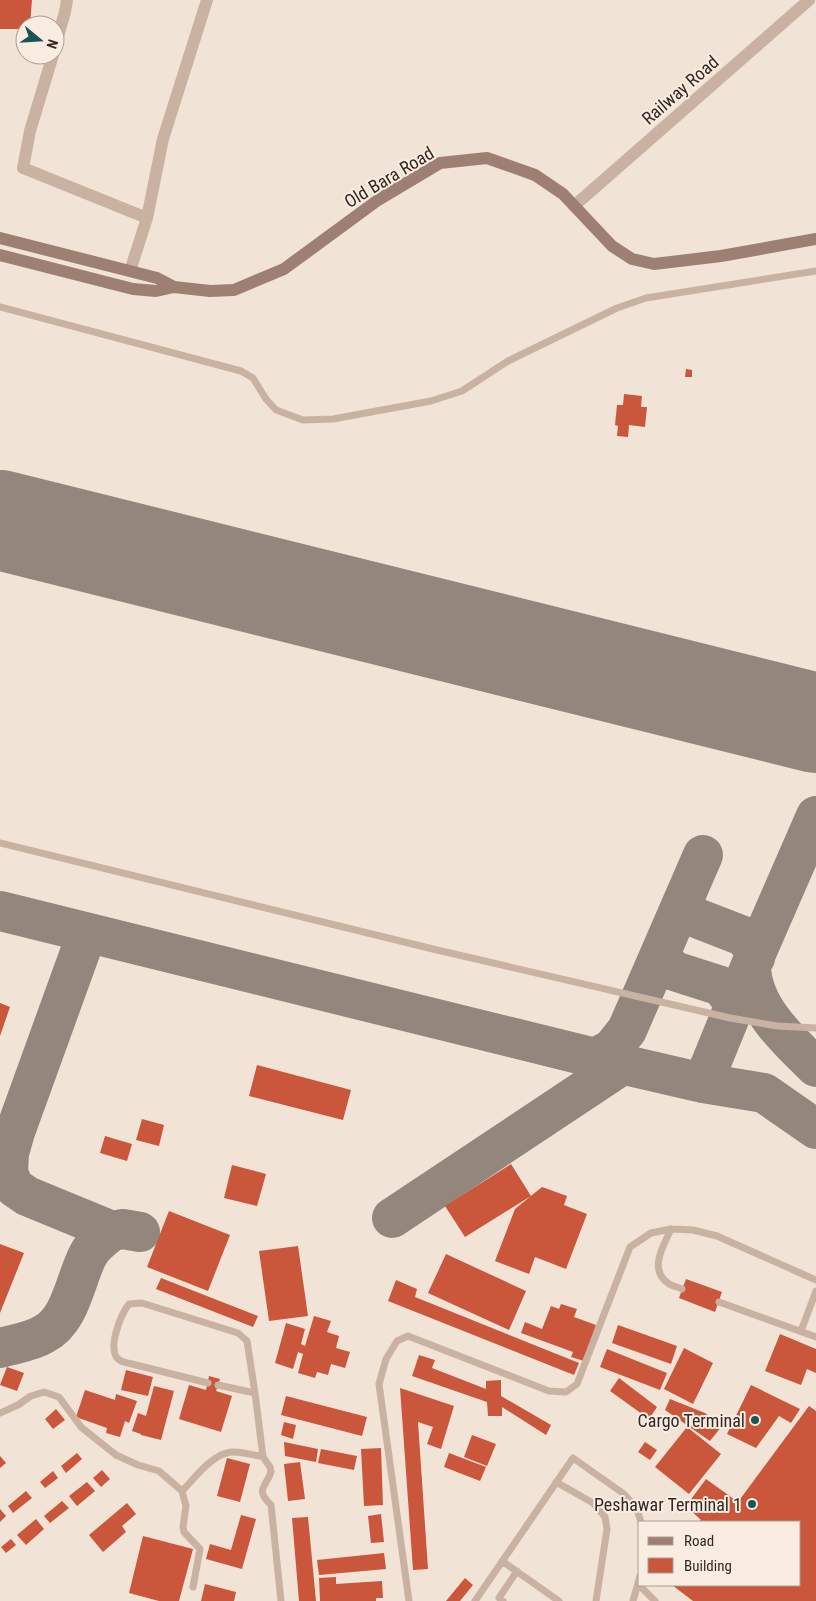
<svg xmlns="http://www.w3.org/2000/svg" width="816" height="1601" font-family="'Roboto Condensed',sans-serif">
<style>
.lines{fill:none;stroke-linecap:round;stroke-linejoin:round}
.taxiway{stroke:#92867d;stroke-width:40}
.runway{stroke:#92867d;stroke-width:100}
.building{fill:#ca563b}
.lane{stroke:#c9b2a2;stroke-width:7}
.street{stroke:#c9b2a2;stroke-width:12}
.secondary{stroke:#9d8073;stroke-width:12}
.poi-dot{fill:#195555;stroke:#f9ede2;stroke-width:2}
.labels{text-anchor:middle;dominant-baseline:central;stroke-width:4;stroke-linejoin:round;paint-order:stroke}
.street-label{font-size:18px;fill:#332824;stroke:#f9ede2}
.poi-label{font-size:18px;fill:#332824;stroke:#f9ede2;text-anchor:end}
</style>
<rect width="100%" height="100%" fill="#f1e3d6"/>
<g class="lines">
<path class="taxiway" d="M684 900 690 913 694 917 743 936 751 945 755 958
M0 911 595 1058 703 1083 764 1093 816 1129
M87 933 15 1132 9 1153 8 1173 14 1187 27 1196 112 1231 123 1229 140 1232
M661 952 666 962 671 970 721 986 731 999 734 1008
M751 965C751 1007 788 1040 816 1067
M595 1058 612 1049 627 1030 703 855
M703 1083 751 965 816 816
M392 1218 622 1065
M0 1348C14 1344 31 1342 44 1334 71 1320 75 1280 88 1255 93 1245 103 1238 112 1231"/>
<path class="runway" d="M0 520 816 723"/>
</g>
<path class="building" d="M0 0H32L30 25H25V29H0Z
M686 369 692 370V377H685Z
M624 394 642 396 641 407H647L645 427 629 425 628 437 617 436 618 426 615 425 617 405H623Z
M0 1003 10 1007 0 1036Z
M257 1065 351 1090 343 1120 249 1096Z
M142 1119 164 1125 159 1146 136 1140Z
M105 1136 132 1144 127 1161 100 1153Z
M511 1164 531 1196 465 1237 445 1206Z
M232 1165 266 1174 257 1206 224 1198Z
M542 1187 567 1196 564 1205 587 1214 566 1269 535 1257 529 1274 495 1261 515 1209Z
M169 1211 230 1235 208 1291 147 1267Z
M0 1244 24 1253 0 1313Z
M298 1246 308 1316 269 1321 259 1251Z
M446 1254 526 1291 509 1330 428 1293Z
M161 1278 258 1316 253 1327 156 1289Z
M686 1279 722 1292 715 1312 679 1298Z
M396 1280 417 1289 415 1297 579 1363 574 1375 388 1301Z
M561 1304 577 1309 574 1317 596 1325 584 1361 571 1357 573 1352 521 1333 525 1322 542 1329 551 1306 559 1309Z
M314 1316 331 1321 327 1332 339 1336 336 1348 350 1352 345 1368 331 1364 328 1375 317 1372 315 1378 298 1373 303 1354 298 1352 293 1369 275 1363 286 1323 305 1329 301 1344 305 1346Z
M618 1325 677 1346 671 1364 612 1343Z
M780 1334 816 1349V1373L807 1369 801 1385 765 1371Z
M684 1348 713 1363 693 1404 664 1389Z
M607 1349 667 1373 660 1390 600 1367Z
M419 1355 435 1360 432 1368 486 1389V1381L501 1380V1396L551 1425 546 1435 502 1407V1416H488L487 1402 412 1376Z
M7 1367 24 1373 17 1391 0 1385Z
M126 1370 153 1377 148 1396 121 1390Z
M209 1376 220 1379 216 1391 232 1396 221 1432 179 1419 189 1385 206 1390Z
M619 1378 657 1407 649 1419 610 1391Z
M751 1385 800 1409 791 1423 779 1416 756 1448 727 1434Z
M154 1386 174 1391 161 1440 141 1435V1434L132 1431 138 1413 146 1416Z
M400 1388 454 1406 441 1449 427 1444 433 1427 418 1422 428 1569 413 1570Z
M85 1390 115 1400 116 1394 137 1401 129 1423 125 1421 120 1437 106 1433 107 1428 76 1417Z
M286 1396 367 1417 362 1436 281 1415Z
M670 1399 705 1413 722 1426 710 1441 665 1410Z
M809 1406 816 1411V1601H693L672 1585H800V1522H698L701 1520 686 1506 706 1479 738 1502Z
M56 1409 65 1420 53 1429 45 1419Z
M284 1422 296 1425 293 1439 281 1435Z
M687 1427 721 1454 689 1494 655 1467Z
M472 1435 496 1444 487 1466 464 1457Z
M284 1442 318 1449 316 1462 285 1456Z
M645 1442 657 1450 650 1460 638 1452Z
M381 1448 383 1505 364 1506 361 1449Z
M321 1449 357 1456 354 1470 318 1463Z
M77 1453 82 1459 66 1473 61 1466Z
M449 1453 486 1467 480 1481 444 1467Z
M0 1456 6 1463 0 1468Z
M227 1458 250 1464 240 1502 217 1496Z
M300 1462 305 1499 288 1501 284 1464Z
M102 1470 110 1479 101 1487 93 1478Z
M53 1471 58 1478 45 1488 40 1482Z
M87 1482 95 1491 77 1506 69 1496Z
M26 1491 32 1498 13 1513 8 1506Z
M62 1501 69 1508 50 1523 44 1516Z
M127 1503 136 1514 122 1526 126 1532 103 1552 89 1535Z
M0 1509 6 1516 0 1522Z
M381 1514 384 1542 371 1543 368 1516Z
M241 1515 256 1519 242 1569 206 1559 210 1544 231 1550Z
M308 1517 316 1601H299L292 1518Z
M36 1519 44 1529 26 1545 17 1535Z
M143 1536 193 1549 179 1601H159L129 1593Z
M11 1539 16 1545 6 1553 1 1547Z
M384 1553 386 1569 319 1575 317 1560Z
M336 1577V1584L382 1581 383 1598H376V1601H320L319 1578Z
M465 1578 473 1585 460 1601H446Z
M205 1584 236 1592 234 1601H201Z"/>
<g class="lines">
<path class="lane" d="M0 307 241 371 253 378 266 399 276 410 303 420 333 419 431 401 462 391 508 361 617 308 646 298 816 271
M0 843 437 950 730 1018 777 1026 816 1028
M671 1229C664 1245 648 1269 668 1283 671 1286 678 1287 682 1289
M719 1302 816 1337
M801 1331 816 1291
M208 1383 132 1364C127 1363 121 1362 118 1359 107 1348 121 1314 129 1304L142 1303 238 1333 247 1341 255 1393 263 1457 270 1467 271 1472C265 1489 255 1489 271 1505L281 1601
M218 1385 255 1393
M0 1413 18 1405 31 1396 44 1392 59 1397 81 1427 116 1455 138 1465 159 1471 182 1491 186 1506 183 1527 184 1532 200 1549 193 1587
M556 1482 593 1503 605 1517 607 1529 596 1601
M182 1491C195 1478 212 1454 231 1452 241 1451 253 1455 263 1457
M502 1561 559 1601
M638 1584 655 1601
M409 1601 379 1384 386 1359 397 1341 408 1336 549 1391 566 1392 577 1384 630 1247 651 1233 671 1229 693 1230 717 1236 816 1280
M475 1601 573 1458 624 1494 636 1507 641 1522
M503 1601 499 1598 517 1571
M633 1601 640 1576"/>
<path class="street" d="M55 47 65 12 67 0
M53 55 30 131 23 168 147 218
M574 206 809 0
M130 271 147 218 163 139 207 0"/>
<path class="secondary" d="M0 238 157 278 174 287 210 291 234 290 284 269 378 200 440 163 487 158 535 175 563 194 612 246 632 259 654 264 721 256 816 239
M0 255 133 289 156 291 174 287"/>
</g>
<g class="poi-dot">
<circle cx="755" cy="1420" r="5"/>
<circle cx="752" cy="1504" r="5"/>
</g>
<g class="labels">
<g class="street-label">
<text transform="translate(680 90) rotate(-41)">Railway Road</text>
<text transform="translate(389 177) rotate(-31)">Old Bara Road</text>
</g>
<g class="poi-label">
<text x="745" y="1420">Cargo Terminal</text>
<text x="742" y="1504">Peshawar Terminal 1</text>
</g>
</g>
<rect x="638" y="1521" width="162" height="65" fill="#f9ede2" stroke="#aa9e96"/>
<rect x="648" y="1537" width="25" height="8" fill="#9d8073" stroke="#aa9e96"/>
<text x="684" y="1546" font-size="15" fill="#332824">Road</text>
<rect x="648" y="1558" width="25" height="15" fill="#ca563b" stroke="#aa9e96"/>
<text x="684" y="1571" font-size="15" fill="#332824">Building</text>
<g transform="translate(40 40) rotate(108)"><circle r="24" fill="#f9ede2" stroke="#aa9e96"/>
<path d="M0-4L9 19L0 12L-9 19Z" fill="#195555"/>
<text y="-8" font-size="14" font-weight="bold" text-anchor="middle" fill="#332824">N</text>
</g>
</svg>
